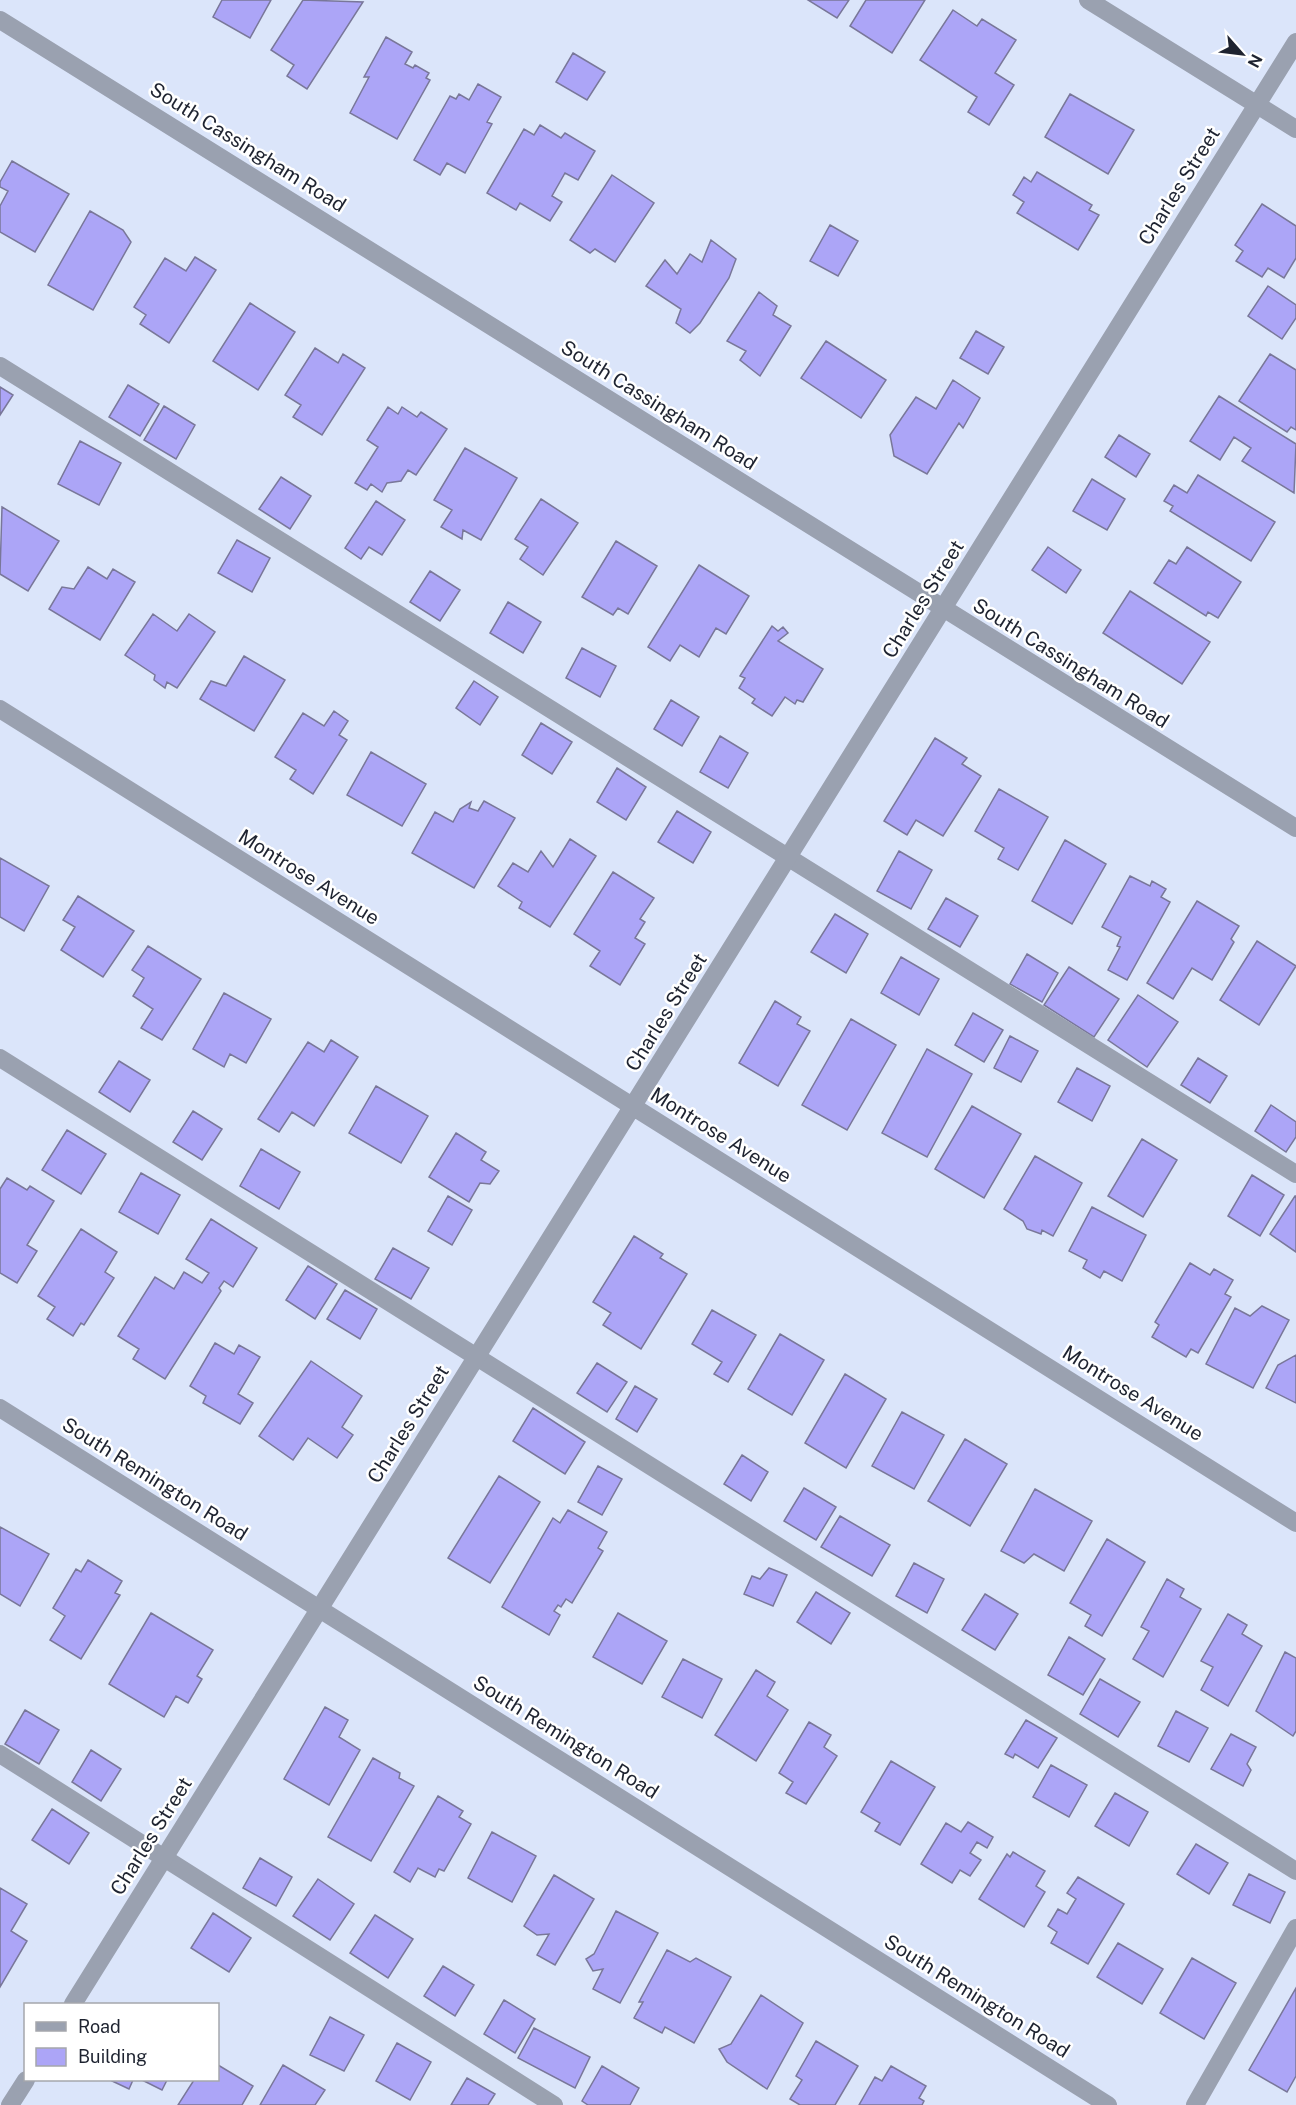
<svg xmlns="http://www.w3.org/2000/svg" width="1296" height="2105" font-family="'Public Sans',sans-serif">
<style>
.building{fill:#aca5f7;stroke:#797799;stroke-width:1.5}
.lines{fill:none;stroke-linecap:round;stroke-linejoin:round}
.lane{stroke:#9aa1b0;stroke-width:18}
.street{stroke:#9aa1b0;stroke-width:18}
.labels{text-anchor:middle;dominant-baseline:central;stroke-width:5;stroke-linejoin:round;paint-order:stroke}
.street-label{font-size:20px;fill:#1e2330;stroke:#fff}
</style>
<rect width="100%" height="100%" fill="#dbe5fa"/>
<path class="building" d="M222 0H271L250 38 213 17Z
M303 0 363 2 307 89 287 76 294 65 271 50Z
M808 0H849L837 18Z
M866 0H925L892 53 850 26Z
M953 10 977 26 982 19 1016 40 995 73 1014 85 989 125 968 112 977 97 920 60Z
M386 37 412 52 405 64 413 68 415 65 429 73 426 78 430 80 397 139 350 113 369 77H364Z
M573 53 605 72 587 100 556 82Z
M478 84 501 97 487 122 492 124 465 173 447 163 440 175 414 160 450 96 456 99 459 94 469 100Z
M1070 94 1134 130 1108 174 1045 137Z
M540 125 561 138 565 133 595 151 578 180 565 173 552 196 562 202 550 221 520 203 516 210 487 193 524 129 534 135Z
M12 161 69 194 35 252 0 232V206L8 191 0 187V182Z
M1037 172 1092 205 1089 210 1099 215 1078 250 1017 213 1024 202 1013 195 1024 177 1031 182Z
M612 175 654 203 615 262 595 249 590 253 570 240Z
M1262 204 1296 226V258L1284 278 1268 268 1262 277 1236 261 1243 251 1235 245Z
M90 211 123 230 131 242 93 310 48 285Z
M830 225 858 241 838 276 810 261Z
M711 240 736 259 729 278 700 323 690 333 676 323 681 309 646 286 665 260 677 274 690 254 702 262Z
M195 257 216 270 169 343 140 324 146 315 134 307 165 258 186 271Z
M1268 286 1296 305V318L1282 339 1248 316Z
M759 292 777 306 773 315 791 326 760 376 740 360 746 351 727 341Z
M250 303 295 332 258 390 213 361Z
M976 331 1004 347 988 374 960 358Z
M826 341 886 380 861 418 801 378Z
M315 348 338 363 343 354 365 368 322 435 293 417 301 405 285 395Z
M1270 354 1296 370V430L1291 427 1287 432 1239 401Z
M953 380 980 398 963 428 959 423 927 474 894 456 890 435 916 397 936 409Z
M128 385 159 404 140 436 109 417Z
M0 387 13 395 0 415Z
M1219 396 1296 444 1294 493 1242 461 1251 448 1234 437 1220 460 1190 441Z
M164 406 195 425 176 459 144 440Z
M388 407 398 414 402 407 417 417 421 412 447 429 416 475 408 470 401 481 387 483 382 492 371 484 367 490 355 483 378 447 367 440Z
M1119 435 1150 454 1136 477 1105 457Z
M80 441 121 463 99 505 58 484Z
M465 448 517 478 481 540 463 530 462 539 441 527 452 510 434 500Z
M1198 475 1275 522 1251 561 1170 511 1173 506 1164 501 1174 485 1187 493Z
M281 477 311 496 290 529 259 509Z
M1092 479 1125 499 1107 530 1073 511Z
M541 499 578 523 543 575 520 559 528 547 515 539Z
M376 501 405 520 382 555 369 547 361 559 345 548Z
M2 507 59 541 28 591 0 574Z
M237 540 270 558 252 592 218 573Z
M616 541 657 566 628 614 618 608 613 615 582 597Z
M1048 547 1081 570 1066 593 1032 570Z
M1187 547 1241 582 1218 618 1208 612 1206 616 1154 583 1169 560 1176 564Z
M699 565 749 596 726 634 716 628 699 657 680 645 670 661 648 647Z
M88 567 107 579 113 569 135 582 100 640 49 609 62 587 74 589Z
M430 571 460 590 440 621 410 602Z
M1130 591 1210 642 1182 684 1103 633Z
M508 602 541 622 523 653 490 633Z
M153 614 177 631 189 614 215 632 177 688 167 682 165 688 154 680 155 675 125 655Z
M772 626 778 631 783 627 788 633 778 641 823 669 803 702 797 700 795 704 785 697 772 716 752 703 755 699 739 688 745 678 740 676Z
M582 648 616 666 600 697 566 678Z
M244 656 285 680 254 731 200 699 211 681 226 686Z
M474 681 498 697 480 725 456 708Z
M671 700 699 717 682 746 654 729Z
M334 711 348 721 339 735 347 740 313 794 290 779 296 770 275 757 303 713 324 726Z
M541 723 572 742 552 774 522 755Z
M720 736 748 753 728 788 700 772Z
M935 738 967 758 962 764 981 776 943 836 916 820 907 835 884 821Z
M371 752 426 784 402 826 347 795Z
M617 768 646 787 626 820 597 802Z
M999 789 1048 817 1018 870 998 859 1004 848 975 831Z
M484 801 515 818 474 888 412 853 435 812 453 822 460 809 471 802 469 808 478 811Z
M677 811 711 832 693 863 658 842Z
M570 839 596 856 550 927 519 908 522 902 498 886 513 863 528 872 541 851 553 867Z
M1065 840 1106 864 1072 924 1032 901Z
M899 851 932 870 911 909 877 891Z
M0 858 49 886 24 931 0 917Z
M613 872 654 898 640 919 645 922 635 938 645 944 620 985 590 966 600 951 574 934Z
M1130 876 1150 886 1152 881 1166 889 1161 897 1170 902 1127 980 1108 970 1120 947 1117 946 1121 937 1102 927Z
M78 896 134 931 103 977 61 950 75 927 63 920Z
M946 898 978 916 960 947 928 929Z
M1197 901 1239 926 1231 939 1234 942 1212 980 1192 968 1173 999 1147 983Z
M835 914 868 934 846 973 811 952Z
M1257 941 1296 966 1259 1025 1220 1000Z
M148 946 201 979 162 1040 141 1028 153 1009 133 996 144 978 132 970Z
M1027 954 1058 973 1042 1002 1010 984Z
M901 957 939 979 919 1015 881 993Z
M1069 967 1119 999 1094 1037 1044 1005Z
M224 993 271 1019 246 1063 230 1054 224 1067 193 1049Z
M1138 995 1178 1022 1147 1067 1108 1040Z
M775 1001 801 1017 797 1024 810 1031 778 1086 739 1063Z
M973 1013 1003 1030 984 1062 955 1045Z
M851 1019 896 1045 847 1130 802 1105Z
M1010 1036 1038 1051 1021 1082 994 1068Z
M331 1040 358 1057 314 1126 292 1112 279 1132 258 1119 308 1042 324 1052Z
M927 1049 972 1074 927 1157 882 1133Z
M1198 1058 1227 1076 1210 1103 1181 1085Z
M119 1061 150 1080 130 1112 99 1092Z
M1077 1068 1110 1086 1092 1121 1058 1102Z
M376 1086 428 1116 401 1163 349 1133Z
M1271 1105 1296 1122V1137L1286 1152 1255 1131Z
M972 1106 1021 1134 984 1198 935 1169Z
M193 1111 222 1129 202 1160 173 1142Z
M67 1130 106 1154 81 1194 42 1170Z
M456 1133 486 1152 481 1160 499 1171 490 1184 480 1183 469 1202 429 1177Z
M1142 1139 1177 1160 1143 1217 1108 1196Z
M261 1149 300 1172 279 1209 240 1186Z
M1035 1156 1082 1183 1053 1236 1042 1230 1041 1234 1027 1229 1023 1221 1004 1209Z
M141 1173 180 1195 158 1234 119 1212Z
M1252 1175 1284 1195 1260 1236 1228 1216Z
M7 1178 27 1190 30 1186 54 1201 27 1245 37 1251 17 1283 0 1273V1189Z
M448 1196 472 1210 452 1245 428 1231Z
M1295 1196H1296V1252L1270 1234Z
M1092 1207 1146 1235 1122 1281 1104 1271 1100 1278 1083 1268 1087 1260 1069 1251Z
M211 1219 257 1248 233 1287 224 1281 219 1288 221 1291 165 1379 133 1359 139 1349 118 1336 155 1277 174 1289 184 1272 202 1283 209 1273 186 1259Z
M81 1229 117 1252 105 1272 114 1278 84 1325 81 1323 73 1336 47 1319 55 1307 38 1296Z
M634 1236 663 1254 660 1258 687 1274 641 1349 603 1325 611 1313 593 1302Z
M393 1248 429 1268 411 1299 375 1279Z
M1190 1263 1210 1275 1214 1269 1233 1280 1225 1294 1231 1297 1198 1353 1191 1349 1186 1357 1152 1337 1159 1325 1155 1322Z
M308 1266 337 1284 315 1319 286 1300Z
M345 1290 377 1309 360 1339 327 1319Z
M1262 1306 1289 1320 1253 1388 1206 1364 1235 1308 1250 1316Z
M712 1310 756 1335 728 1382 714 1374 722 1362 692 1344Z
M780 1334 824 1360 792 1415 748 1389Z
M215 1343 234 1354 239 1345 260 1357 238 1394 253 1403 240 1424 203 1403 206 1396 190 1386Z
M1296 1355V1403L1266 1388 1278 1365Z
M311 1361 362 1396 342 1427 353 1435 337 1458 308 1438 293 1460 259 1436Z
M597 1363 627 1382 607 1412 577 1393Z
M845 1374 886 1399 846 1468 805 1443Z
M635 1386 657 1399 637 1432 616 1419Z
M533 1408 585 1442 565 1474 513 1441Z
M902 1412 944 1435 914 1489 872 1466Z
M965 1439 1007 1464 970 1526 928 1501Z
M742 1455 768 1472 751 1501 724 1484Z
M598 1466 622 1479 602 1515 578 1502Z
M499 1476 540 1502 490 1583 448 1558Z
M804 1488 836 1507 816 1540 784 1521Z
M1035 1489 1092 1521 1064 1571 1034 1554 1024 1563 1001 1551Z
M568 1510 607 1532 598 1548 603 1551 572 1603 566 1599 561 1607 558 1605 554 1611 560 1615 549 1635 502 1607 553 1518 560 1523Z
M840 1516 890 1545 872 1576 821 1547Z
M0 1527 49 1554 20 1606 0 1594Z
M1107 1539 1145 1562 1102 1636 1085 1626 1091 1615 1070 1603Z
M88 1560 122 1581 115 1593 120 1595 81 1659 50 1640 65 1616 53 1608 76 1569 81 1572Z
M914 1563 944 1579 927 1613 896 1596Z
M769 1568 787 1575 773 1606 744 1594 752 1576 760 1579Z
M1167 1579 1184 1589 1180 1597 1201 1609 1163 1677 1133 1659 1149 1631 1141 1627Z
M816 1592 850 1613 831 1644 797 1622Z
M985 1594 1018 1614 995 1650 962 1630Z
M151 1613 213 1650 197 1676 202 1679 188 1703 176 1696 164 1717 109 1684Z
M618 1613 667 1641 642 1684 593 1657Z
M1228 1614 1247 1625 1242 1634 1262 1646 1228 1706 1201 1690 1213 1667 1201 1661Z
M1069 1637 1105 1659 1083 1695 1048 1675Z
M1285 1652 1296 1658V1731L1293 1736 1256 1711Z
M683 1659 722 1679 702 1718 662 1697Z
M756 1670 775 1682 767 1696 788 1710 756 1761 715 1735Z
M1100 1679 1140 1702 1118 1737 1080 1714Z
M325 1707 348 1720 339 1737 360 1750 329 1805 284 1779Z
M25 1710 59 1730 39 1764 5 1744Z
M1176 1711 1208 1728 1189 1762 1158 1746Z
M1026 1720 1057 1738 1038 1768 1015 1754 1013 1758 1005 1754Z
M809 1722 831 1735 824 1747 837 1756 806 1804 786 1793 793 1782 779 1773Z
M1231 1734 1256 1747 1247 1764 1251 1770 1243 1786 1211 1769Z
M91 1750 121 1769 101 1801 72 1782Z
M373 1758 400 1773 399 1778 414 1786 371 1861 328 1837Z
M891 1761 935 1787 900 1845 875 1831 880 1823 861 1812Z
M1051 1765 1087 1785 1069 1817 1033 1797Z
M1115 1793 1148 1812 1129 1846 1095 1826Z
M438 1796 463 1811 459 1817 471 1824 444 1871 439 1869 435 1877 418 1868 410 1882 394 1872Z
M52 1809 89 1833 69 1864 32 1840Z
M968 1822 993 1837 987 1848 977 1842 970 1853 981 1860 970 1876 960 1870 952 1883 921 1864 946 1823 961 1832Z
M492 1832 536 1856 512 1902 468 1878Z
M1196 1844 1228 1863 1209 1894 1177 1874Z
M1013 1852 1045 1871 1036 1886 1045 1892 1024 1927 979 1899 1007 1854 1010 1857Z
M260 1858 292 1877 276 1906 243 1888Z
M1249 1874 1285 1892 1270 1923 1233 1905Z
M554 1875 594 1899 555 1965 537 1955 549 1934 537 1935 524 1926Z
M1078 1877 1124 1904 1088 1964 1051 1943 1057 1932 1048 1926 1058 1909 1067 1914 1076 1899 1067 1893Z
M318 1879 354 1904 330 1940 293 1916Z
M0 1888 27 1904 11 1931 27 1941 0 1987Z
M616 1911 658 1933 620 2003 593 1989 603 1969 593 1971 586 1959 594 1954Z
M213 1913 251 1938 229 1972 191 1948Z
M375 1915 413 1939 388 1978 350 1953Z
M1118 1943 1163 1969 1142 2004 1097 1977Z
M667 1950 690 1962 696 1958 731 1977 694 2043 665 2027 662 2033 634 2018 643 2002H639Z
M1192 1958 1236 1983 1204 2039 1160 2013Z
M443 1966 474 1985 455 2016 424 1996Z
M1296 1988V2076L1287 2092 1249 2070Z
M761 1995 803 2023 767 2089 727 2062 719 2049 731 2044Z
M504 2000 535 2019 515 2053 484 2034Z
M330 2017 364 2035 344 2071 310 2055Z
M534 2028 590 2057 575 2088 518 2058Z
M816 2041 858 2066 835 2105H800L790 2099 802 2080 796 2076Z
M397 2043 431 2062 410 2100 376 2081Z
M218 2065 253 2086 242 2105H178L194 2080H218Z
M283 2065 325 2090 315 2105H260Z
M602 2066 639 2088 630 2105H588L582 2101Z
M891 2066 926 2086 919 2098 924 2101 922 2105H859L875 2077 882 2081Z
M467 2078 495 2094 488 2105H451Z
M110 2080H133L129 2089Z
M142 2080H167L162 2090Z"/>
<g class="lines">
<path class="lane" d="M0 366 1296 1174
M0 1058 1296 1871
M0 1754 554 2105
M1195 2105 1296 1928"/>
<path class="street" d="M1088 0 1296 129
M0 20 1296 828
M0 709 1296 1523
M0 1408 1108 2105
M73 2004 1296 42
M10 2105 26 2080"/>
</g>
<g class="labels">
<g class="street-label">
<text transform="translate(248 147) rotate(32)">South Cassingham Road</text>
<text transform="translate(1179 186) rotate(-58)">Charles Street</text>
<text transform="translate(659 405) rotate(32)">South Cassingham Road</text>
<text transform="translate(923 599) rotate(-58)">Charles Street</text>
<text transform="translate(1071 663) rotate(32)">South Cassingham Road</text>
<text transform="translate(309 877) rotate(32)">Montrose Avenue</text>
<text transform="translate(666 1012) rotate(-58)">Charles Street</text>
<text transform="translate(721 1135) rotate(32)">Montrose Avenue</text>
<text transform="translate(1133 1393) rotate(32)">Montrose Avenue</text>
<text transform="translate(408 1424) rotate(-58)">Charles Street</text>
<text transform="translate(155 1479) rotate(32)">South Remington Road</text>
<text transform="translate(566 1737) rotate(32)">South Remington Road</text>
<text transform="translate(151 1836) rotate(-58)">Charles Street</text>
<text transform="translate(977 1996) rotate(32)">South Remington Road</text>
</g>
</g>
<rect x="24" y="2003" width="195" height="78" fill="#ffffff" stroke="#a5a7ac" stroke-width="1.5"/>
<rect x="36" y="2022" width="30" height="9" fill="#9aa1b0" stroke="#a5a7ac" stroke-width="1.5"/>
<text x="78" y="2033" font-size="18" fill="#1e2330">Road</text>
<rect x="36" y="2048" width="30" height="18" fill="#aca5f7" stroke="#a5a7ac" stroke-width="1.5"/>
<text x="78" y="2063" font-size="18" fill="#1e2330">Building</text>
<g transform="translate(1242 54) rotate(118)" stroke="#ffffff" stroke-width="4.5" paint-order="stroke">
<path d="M0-4.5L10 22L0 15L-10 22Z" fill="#1e2330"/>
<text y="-9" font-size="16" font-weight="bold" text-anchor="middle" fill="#1e2330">N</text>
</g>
</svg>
